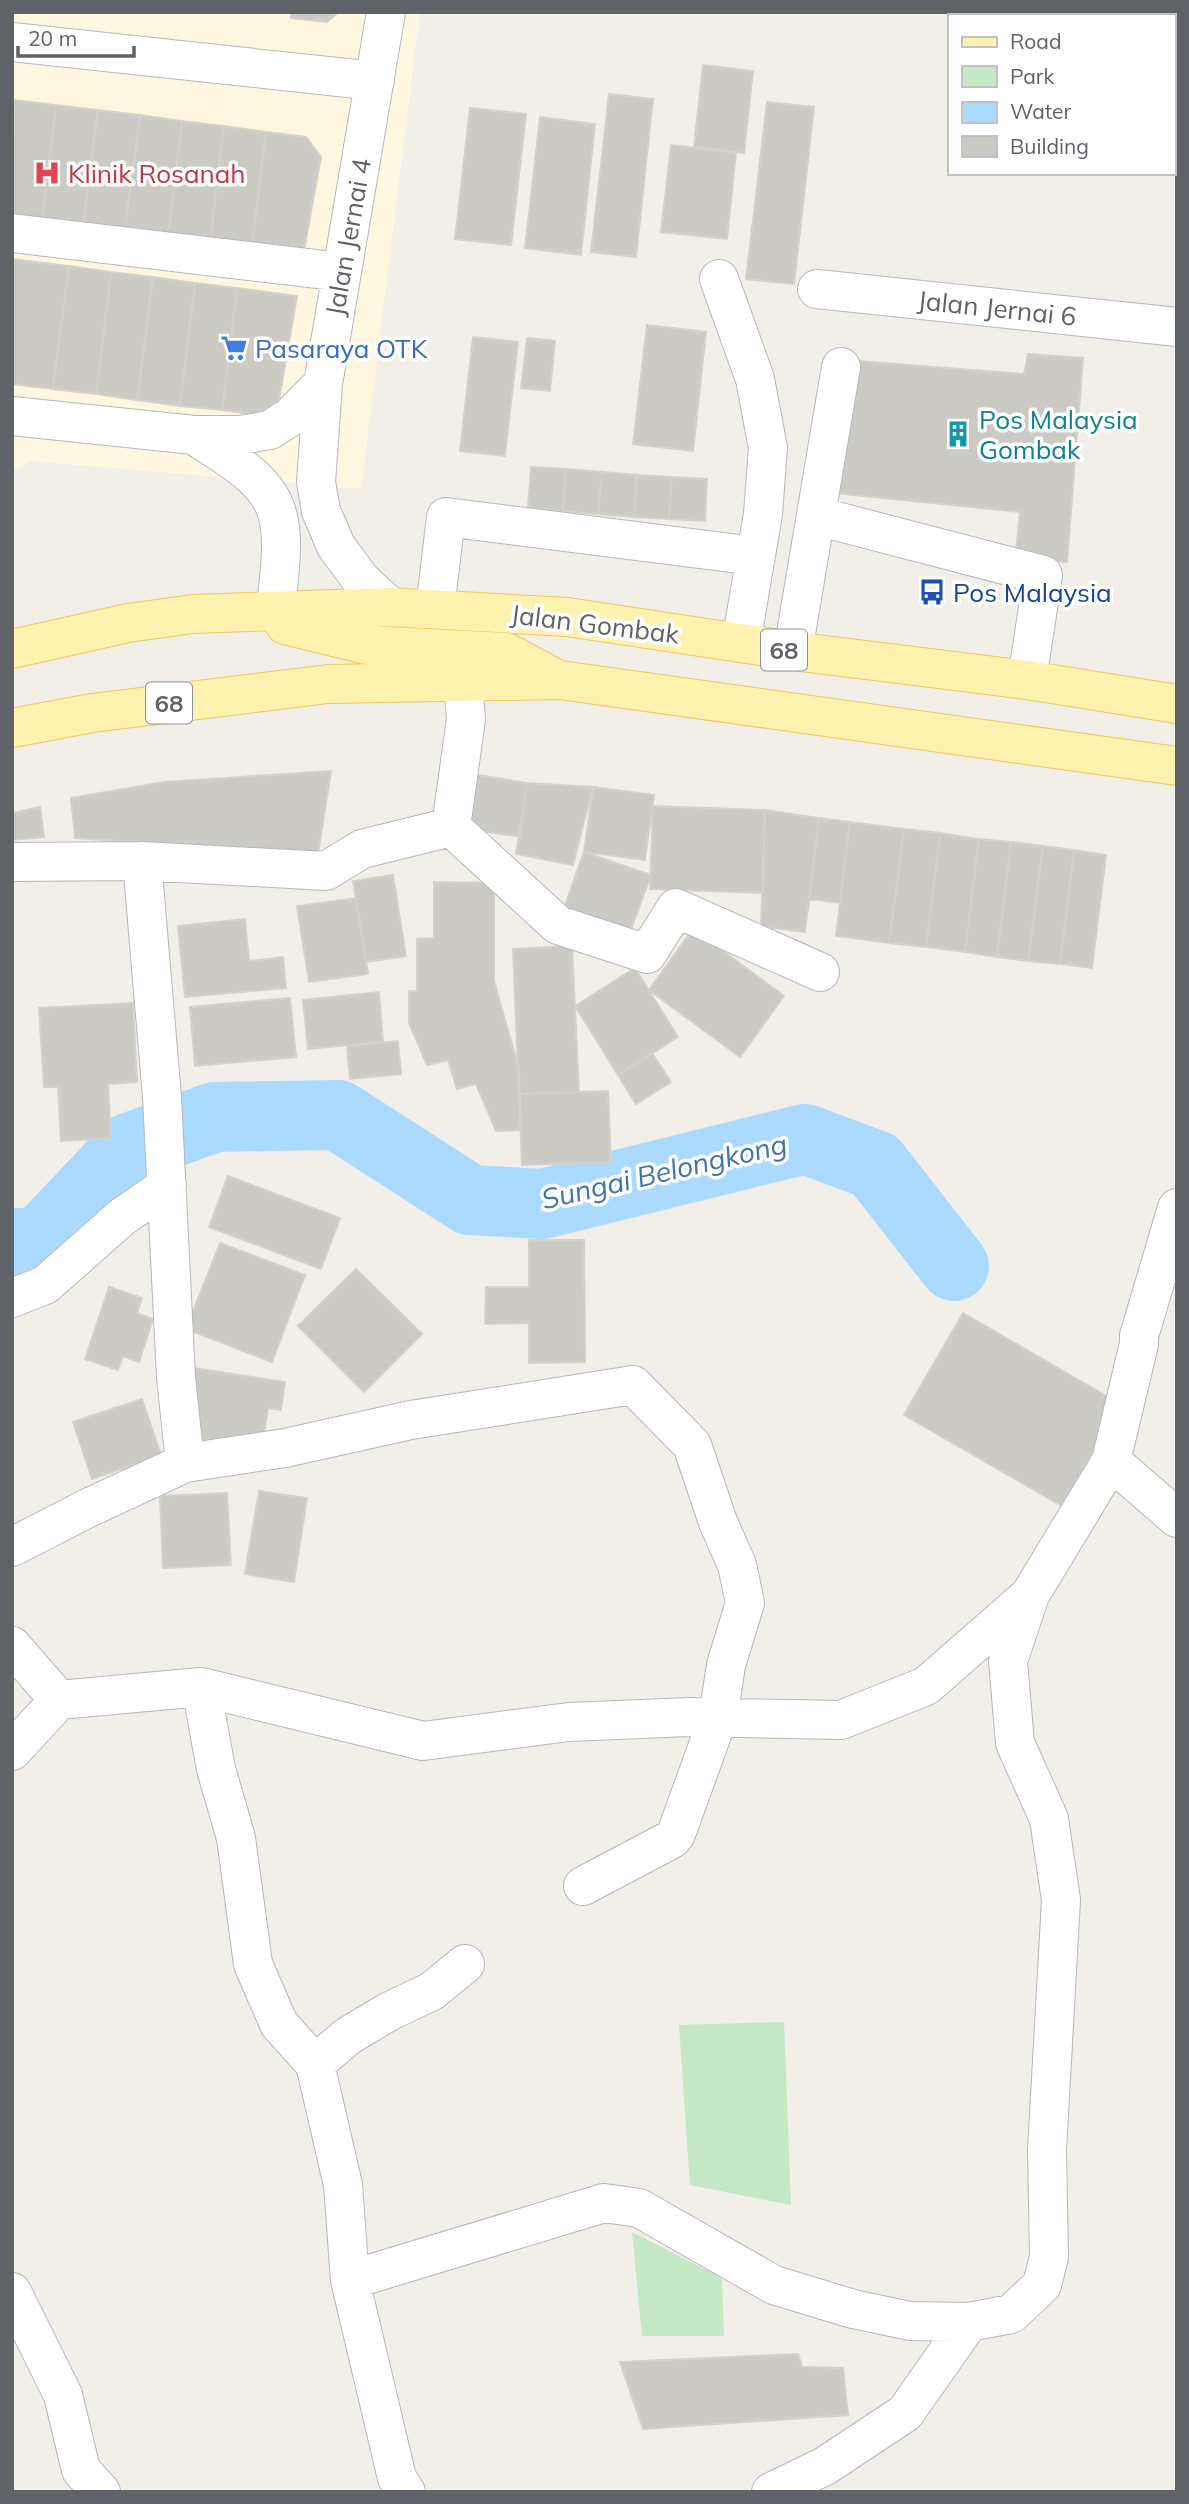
<svg xmlns="http://www.w3.org/2000/svg" width="1189" height="2504" font-family="Mulish,sans-serif">
<style>
.commercial{fill:#fef7e0}
.green{fill:#c5e8c5}
.water{fill:#aadaff}
.lines{fill:none;stroke-linecap:round;stroke-linejoin:round}
.river{stroke:#aadaff;stroke-width:70}
.building{fill:#cccac5;stroke:#d6d1c6;stroke-width:2}
.minor-casing{stroke:#b5b8bc;stroke-width:40}
.major-casing{stroke:#f2c960;stroke-width:40}
.minor{stroke:#fff;stroke-width:38}
.major{stroke:#fff2af;stroke-width:38}
.labels{text-anchor:middle;dominant-baseline:central;stroke-width:7;stroke-linejoin:round;paint-order:stroke}
.shield{fill:#fff;stroke:#8f9295;stroke-width:2}
.shield-label{font-size:24px;font-weight:bold;fill:#5f6368}
.health-label{font-size:26px;fill:#be3a42;stroke:#fff;text-anchor:start}
.street-label{font-size:26px;fill:#5f6368;stroke:#fff}
.shop-label{font-size:26px;fill:#366cbe;stroke:#fff;text-anchor:start}
.culture-label{font-size:26px;fill:#0d838f;stroke:#fff;text-anchor:start}
.transit-label{font-size:26px;fill:#164399;stroke:#fff;text-anchor:start}
.water-label{font-size:28px;font-style:italic;fill:#4174aa;stroke:#fff}
</style>
<rect width="100%" height="100%" fill="#f1efe8"/>
<path class="commercial" d="M12 12H420L361 489 31 461 12 471Z"/>
<path class="green" d="M784 2022 791 2205 690 2185 679 2025Z
M632 2232 722 2278 724 2336H642Z"/>
<path class="water" d="M143 1108 151 1169C135 1181 119 1193 105 1207 76 1234 54 1264 12 1269V1220L97 1147 118 1139Z"/>
<g class="lines">
<path class="river" d="M12 1243H39L129 1148 215 1117 338 1115 470 1200 542 1204 805 1139 875 1165 954 1266"/>
</g>
<path class="building" d="M291 12H339L327 22 291 18Z
M703 65 753 71 744 153 694 147Z
M609 94 653 99 636 257 591 252Z
M14 100 56 105 41 228 12 224Z
M767 102 814 107 794 284 746 279Z
M56 105 98 110 82 233 41 228Z
M470 108 526 114 511 245 455 239Z
M98 110 140 115 124 238 82 233Z
M140 115 182 121 167 244 124 238Z
M540 117 595 124 581 255 525 248Z
M182 121 224 126 209 249 167 244Z
M224 126 266 132 251 255 209 249Z
M266 132 306 137 321 157 302 261 251 255Z
M671 145 736 153 727 239 661 232Z
M12 259 69 266 53 389 12 384Z
M69 266 111 272 96 394 53 389Z
M111 272 153 277 137 400 96 394Z
M153 277 195 283 180 406 137 400Z
M195 283 237 288 222 410 180 406Z
M237 288 297 296 279 400 258 415 222 410Z
M647 325 706 332 693 451 633 444Z
M473 337 518 342 505 456 460 451Z
M527 338 555 341 550 391 521 388Z
M1028 354 1083 358 1067 562 1015 560 1020 512 835 493 846 360 1024 374Z
M531 467 566 469 563 511 528 508Z
M566 469 602 472 598 514 563 511Z
M602 472 637 475 634 517 598 514Z
M637 475 672 477 669 519 634 517Z
M672 477 707 479 705 521 669 519Z
M331 771 318 854 75 838 71 798 164 782Z
M478 775 527 783 520 837 470 829Z
M527 783 593 787 573 865 516 854Z
M593 787 654 795 645 860 584 852Z
M653 806 765 810 763 893 650 889Z
M40 807 44 837 12 840V813Z
M765 810 819 818 805 932 761 926Z
M819 818 850 822 840 903 809 899Z
M850 822 904 829 889 943 836 936Z
M904 829 940 833 926 947 889 943Z
M940 833 979 839 965 952 926 947Z
M979 839 1011 842 997 957 965 952Z
M1011 842 1043 846 1028 961 997 957Z
M1043 846 1074 850 1060 964 1028 961Z
M1074 850 1106 855 1092 968 1060 964Z
M584 852 651 875 629 935 563 911Z
M393 875 406 956 366 962 353 881Z
M434 882 494 883V981L519 1069 521 1130 496 1131 476 1084 457 1089 448 1060 427 1065 409 1023V991H417V939L434 938Z
M356 898 368 974 309 982 297 906Z
M245 919 249 961 283 957 286 988 185 997 178 926Z
M693 929 784 996 740 1057 649 990Z
M572 946 579 1092 519 1094 513 949Z
M635 968 678 1037 618 1075 575 1006Z
M379 992 383 1042 308 1049 303 1000Z
M290 998 296 1057 195 1066 190 1007Z
M133 1003 137 1082 108 1084 111 1138 61 1141 58 1087H44L39 1008Z
M398 1041 401 1074 350 1079 347 1046Z
M652 1053 671 1082 636 1104 618 1075Z
M608 1091 611 1162 522 1165 519 1094Z
M228 1176 340 1218 321 1269 209 1227Z
M529 1240H584L585 1362 529 1363V1323L485 1324 486 1287H529Z
M220 1243 305 1275 272 1362 186 1329Z
M356 1269 422 1334 364 1392 298 1326Z
M109 1287 142 1298 137 1313 153 1319 139 1362 123 1356 118 1370 85 1359Z
M963 1313 1120 1404 1062 1506 904 1415Z
M194 1368 285 1382 281 1410 268 1408 264 1434 256 1448 191 1438Z
M142 1399 161 1455 92 1479 73 1422Z
M259 1491 307 1498 294 1582 245 1574Z
M227 1493 231 1565 163 1568 160 1496Z
M798 2354 802 2367 843 2368 848 2415 643 2429 620 2362Z"/>
<g class="lines">
<g class="minor-casing">
<path id="minor" d="M386 12 323 384 316 482 321 511 336 546 361 580 390 607
M12 42 375 81
M12 233 342 272
M719 279 755 379 768 448 763 514 741 643
M817 289 1177 327
M12 416 194 435H241L270 430 290 417 323 384
M194 435C224 456 270 478 278 517 285 546 278 580 276 610
M817 516 1043 575 1027 680
M435 609 446 517 755 556
M793 651 841 367
M451 827 466 719 463 682
M142 861 162 1097 176 1377 185 1463
M12 862 142 861 326 871 362 849 451 827 558 925 647 954 676 908 820 972
M12 1298 45 1285 122 1217 167 1186
M1111 1461 1177 1518
M12 1547 88 1508 185 1463 285 1448 411 1420 633 1385 692 1445 718 1522 737 1565 745 1603 726 1665 718 1718 676 1834 672 1839 583 1886
M12 1646 59 1700
M201 1687 216 1769 236 1838 253 1964 279 2024 315 2064 343 2185 350 2280 604 2203 639 2208 774 2285 853 2309 910 2321 969 2322 1011 2314 1042 2285 1049 2257 1047 2150 1061 1900 1049 1819 1015 1743 1008 1661 1030 1595
M12 1751 59 1700 201 1687 423 1741 569 1722 689 1717 841 1720 926 1686 1030 1595 1111 1461 1139 1344V1336L1177 1208
M315 2064 348 2036 388 2012 432 1991 465 1964
M350 2280 397 2478 406 2492
M12 2292 63 2395 81 2470 101 2492
M771 2492 825 2466 905 2413 969 2322"/>
</g>
<g class="major-casing">
<path id="major" d="M278 612 285 625 367 645 506 652 555 678
M12 649 128 623 193 614 390 607 567 617 793 651 1027 680 1177 704
M12 728 92 713 328 684 560 680 1177 766"/>
</g>
<use href="#minor" class="minor"/>
<use href="#major" class="major"/>
</g>
<defs>
<g id="hospital-bare" transform="scale(2.1)"><path d="M-5-5h3v3.5h4V-5h3V5h-3V1.5h-4V5h-3Z" fill="#e0444e" stroke="#fff" stroke-width="2.5" paint-order="stroke"/></g>
<g id="supermarket-bare" transform="scale(2.1)"><path d="M-6-5.5h2.5l.6 2H6L4.5 2H-2.5L-4.4-4H-6ZM-1.5 3.2a1.3 1.3 0 1 0 .1 0ZM3 3.2a1.3 1.3 0 1 0 .1 0Z" fill="#3f7fe0" stroke="#fff" stroke-width="2.5" paint-order="stroke"/></g>
<g id="building-bare" transform="scale(2.1)"><path d="M-4-6H4V6H1V3H-1V6H-4ZM-2.5-4.3h1.7v1.8h-1.7ZM.8-4.3h1.7v1.8H.8ZM-2.5-1h1.7V.8h-1.7ZM.8-1h1.7V.8H.8Z" fill="#0f9aa8" stroke="#fff" stroke-width="2.5" paint-order="stroke"/></g>
<g id="bus-bare" transform="scale(2.1)"><path d="M-5-6H5V4H4V6H2V4H-2V6H-4V4H-5ZM-3.5-4V0h7V-4ZM-3.5 1.2v1.5H-2V1.2ZM2 1.2v1.5H3.5V1.2Z" fill="#1a4fb4" stroke="#fff" stroke-width="2.5" paint-order="stroke"/></g>
</defs>
<g fill-rule="evenodd">
<use href="#hospital-bare" x="47" y="173"/>
<use href="#supermarket-bare" x="234" y="348"/>
<use href="#building-bare" x="958" y="434"/>
<use href="#bus-bare" x="932" y="592"/>
</g>
<g class="labels">
<g class="shield">
<rect x="761" y="629.5" width="46" height="41" rx="5"/>
<rect x="146" y="682.5" width="46" height="41" rx="5"/>
</g>
<g class="shield-label">
<text x="784" y="650">68</text>
<text x="169" y="703">68</text>
</g>
<g class="health-label">
<text x="68" y="173">Klinik Rosanah</text>
</g>
<g class="street-label">
<text transform="translate(348 237) rotate(-80)">Jalan Jernai 4</text>
<text transform="translate(997 308) rotate(6)">Jalan Jernai 6</text>
<text transform="translate(595 624) rotate(7)">Jalan Gombak</text>
</g>
<g class="shop-label">
<text x="255" y="348">Pasaraya OTK</text>
</g>
<g class="culture-label">
<text x="979" y="419">Pos Malaysia<tspan x="979" dy="30">Gombak</tspan></text>
</g>
<g class="transit-label">
<text x="953" y="592">Pos Malaysia</text>
</g>
<g class="water-label">
<text transform="translate(664 1171) rotate(-13)">Sungai Belongkong</text>
</g>
</g>
<rect width="1189" height="2504" fill="none" stroke="#5f6368" stroke-width="28"/>
<rect x="948" y="14" width="228" height="161" fill="#ffffff" stroke="#bfc1c3" stroke-width="2"/>
<rect x="962" y="37" width="35" height="10" fill="#fff2af" stroke="#bfc1c3" stroke-width="2"/>
<text x="1010" y="49" font-size="21" fill="#5f6368">Road</text>
<rect x="962" y="66" width="35" height="21" fill="#c5e8c5" stroke="#bfc1c3" stroke-width="2"/>
<text x="1010" y="84" font-size="21" fill="#5f6368">Park</text>
<rect x="962" y="102" width="35" height="21" fill="#aadaff" stroke="#bfc1c3" stroke-width="2"/>
<text x="1010" y="119" font-size="21" fill="#5f6368">Water</text>
<rect x="962" y="136" width="35" height="21" fill="#cccac5" stroke="#bfc1c3" stroke-width="2"/>
<text x="1010" y="154" font-size="21" fill="#5f6368">Building</text>
<path d="M18 46v10h116v-10" fill="none" stroke="#5f6368" stroke-width="3.5"/>
<text x="28" y="46" font-size="21" fill="#5f6368" stroke="#ffffff" stroke-width="5" paint-order="stroke">20 m</text>
</svg>
